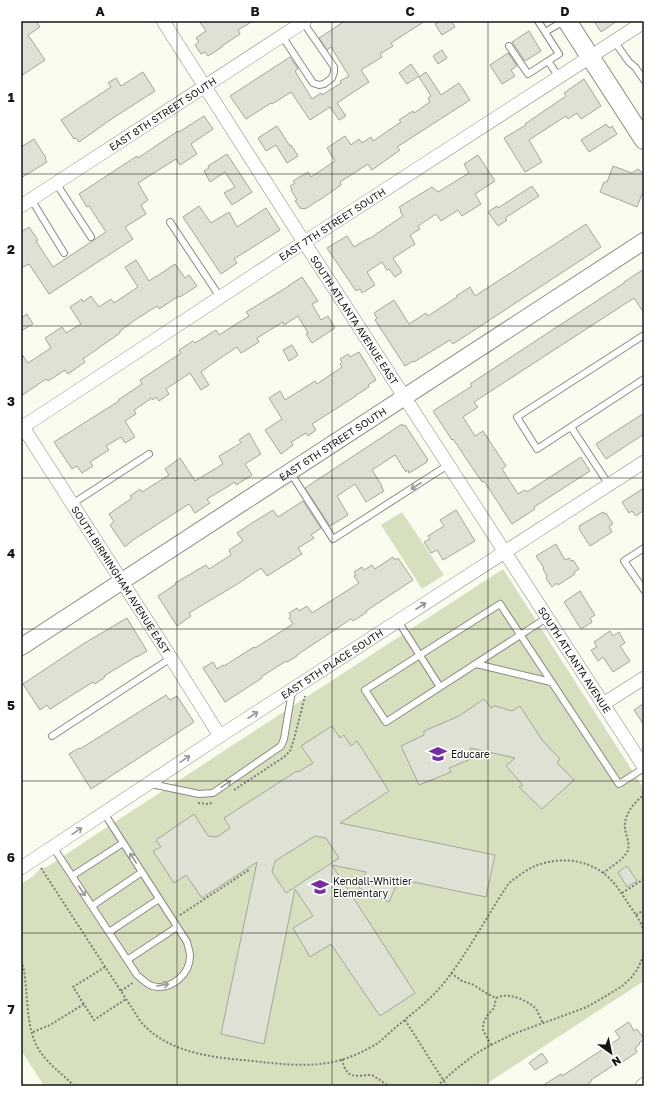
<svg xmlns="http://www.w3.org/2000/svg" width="665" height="1107" font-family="'Golos Text',sans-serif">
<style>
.green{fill:#d6e0bf}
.building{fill:#dee2d4;stroke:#a3a79a;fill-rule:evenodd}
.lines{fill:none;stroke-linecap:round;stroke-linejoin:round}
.service-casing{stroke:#898d80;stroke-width:8}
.minor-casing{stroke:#898d80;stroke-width:14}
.tertiary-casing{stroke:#898d80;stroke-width:18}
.secondary-casing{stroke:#898d80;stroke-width:20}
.path{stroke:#7d7f76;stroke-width:2;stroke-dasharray:2 2;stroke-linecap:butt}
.service{stroke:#fff;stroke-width:6}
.minor{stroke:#fff;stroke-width:13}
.tertiary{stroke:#fff;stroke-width:16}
.secondary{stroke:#fff;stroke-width:18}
.oneway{stroke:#969694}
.grid{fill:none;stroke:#151611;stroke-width:1;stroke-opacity:0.55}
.labels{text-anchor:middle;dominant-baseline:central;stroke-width:3;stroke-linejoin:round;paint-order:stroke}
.street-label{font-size:10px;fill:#151611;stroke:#fff}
.poi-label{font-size:10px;fill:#151611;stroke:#fff;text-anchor:start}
.neatline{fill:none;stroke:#151611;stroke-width:1.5}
.grid-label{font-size:13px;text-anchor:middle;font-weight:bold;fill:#151611}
</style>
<rect width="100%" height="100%" fill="#f9fdef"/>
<path class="green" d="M402 512 444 575 422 589 381 525Z
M503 569 644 789V981L483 1086H44L21 1050V884L32 877 41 868 47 867 98 833Z"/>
<path class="building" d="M21 21H36L40 27 28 35 45 60 21 76Z
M199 21H253L238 30 240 34 222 46V47L208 56 205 52 201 54 195 45 199 42 196 38 206 31Z
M345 21H425L391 43 393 46 380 54 382 57 361 70 369 82 337 103 346 116 339 120 330 107 310 120 291 92 272 104 271 103 246 119 230 96 290 57 298 69 295 71 312 99 321 93 322 95 341 83 340 81 349 76 331 47 327 50 319 38Z
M441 21H451L455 27 442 35 435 24Z
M594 21H617L601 32Z
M529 31 541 51 525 61 512 42Z
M442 50 447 58 438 64 433 56Z
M508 53 517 66 511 70 515 76 502 84 490 65Z
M411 64 419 76 407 84 399 73Z
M143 72 155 91 110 120 79 142 76 138 74 139 61 120 111 87 108 83 116 78 121 86Z
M426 72 441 95 459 83 470 100 397 147 400 150 372 170 368 164 340 182 341 185 324 197 305 209 300 208 295 201 297 200 291 190 292 189 290 186 295 183 293 181 308 172 311 177 335 161 327 148 345 136 351 145 359 139 362 143 371 137 373 141 401 122 399 120 413 111 414 113 430 102 428 98 431 96 419 77Z
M584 79 601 106 581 119 577 113 568 119 566 116 529 140 542 162 525 172 504 138 526 125 525 124 566 96 564 93Z
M204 116 213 129 191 144 197 154 180 165 176 159 138 183 148 200 141 205 146 214 125 227 133 239 49 294 29 264 21 268V232L29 227 38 240 36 241 53 267 106 232 89 206 87 207 79 194 137 156 138 158 178 131 179 132Z
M606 124 609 128 612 126 617 134 589 152 581 140Z
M277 126 290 146 291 145 298 156 287 163 276 145 266 151 258 138Z
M34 139 46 158 45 159 47 162 21 178V147Z
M227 154 252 192 232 205 224 193 235 187 225 172 210 182 204 171 209 168 208 166Z
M478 155 495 181 475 194 481 204 462 216 458 210 441 221 436 214 418 226 420 229 410 235 415 244 393 258 402 272 395 277 389 269 387 270 382 262 367 272 375 285 362 293 360 289 356 291 327 248 347 236 354 247 369 238V239L403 216 400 211 401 210 399 207 432 187 438 192 469 173 464 164Z
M613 166 632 173 638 169 643 173 644 177V189L637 207 600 192 604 182H607Z
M532 186 539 196 505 218 507 220 498 226 488 212 497 206 498 208Z
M199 206 211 223 229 212 237 227 266 208 280 230 234 259 237 263 221 274 183 217Z
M586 224 601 247 453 344 450 340 414 362 413 361 405 366 375 320 377 318 374 313 394 300 409 324 426 313 428 316 457 297 456 296 470 287 475 296Z
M136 260 149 281 156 276V277L175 264 185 278 189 275 197 286 180 297 179 296 159 309 157 306 135 320 120 331V333L83 359 85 362 68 374 65 370 48 381 46 379 21 396V353L28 363 51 348 45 338 62 327 66 333 81 324 70 307 82 299 83 302 91 296 99 307 111 299 114 303 138 287 125 267Z
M644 269V313L634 298 474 402 478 407 463 417 475 436 483 431 506 466 502 469 518 494 525 490 527 492 581 457 590 471 534 507 535 509 512 524 484 481 482 482 453 439 452 440 433 411 472 386 470 384 624 283V282Z
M302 277 318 301 312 304 321 320 328 316 335 328 312 343 306 334 308 333 298 316 284 325 283 322 257 338 259 342 241 353 237 347 213 363 201 372 209 385 201 390 190 373 166 389 169 394 159 401 156 397 153 400 152 398 134 410 136 414 125 421 135 437 125 443 121 437 106 446 109 450 90 462 93 466 82 473 77 466 72 469 54 442 119 401 118 400 142 384 140 380 181 353 179 350 193 341 195 343 216 330 219 335 249 316 246 312 289 286H288Z
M27 314 33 324 21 331V318Z
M292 345 298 355 289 361 283 350Z
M359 352 376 380 368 385 369 387 355 396H356L312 424 316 430 308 436 306 433 291 442 293 445 281 454 265 430 282 419 269 398 280 391 285 400 315 381 317 384 342 367 340 364 342 362 340 359 348 354 350 357Z
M644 413V434L606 459 596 444Z
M402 424 403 426 405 425 428 460 426 461 427 462 409 473 408 470 406 472 395 455 372 470 382 486H381L384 491 366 502 355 484 337 496 348 515 330 526 305 488Z
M249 433 261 454 245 464 252 475 236 485 235 482 207 499 210 503 195 513 189 504 133 540 125 547 110 525 114 522 109 514 132 498 130 496 140 489 142 492 169 475 165 469 180 458 195 481 223 464 219 456 241 443 239 440Z
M644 488V510L636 516 632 511 629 513 622 502Z
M303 501 321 528 311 535 314 538 298 548 302 554 267 576 261 568 239 583 189 613 191 616 177 626 158 596 176 584 175 583 206 565 209 569 231 555 229 550 243 541 237 533 252 523 273 510 278 517Z
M456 510 475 541 443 560 437 550 431 553 424 542 430 539 428 536 444 526 440 520Z
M603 512 604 514 606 513 613 524 609 526 612 532 590 546 579 529 580 528 579 526Z
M556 544 565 560 569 558 571 561 573 560 579 569 574 572 575 574 558 585 557 583 552 587 546 578 547 576 543 569 544 568 536 556Z
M393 557 395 560 398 558 413 580 366 611 367 612 353 621 351 619 297 655V656L287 662 286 661 261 677 262 678 225 702 203 668 213 662 217 669 223 665 224 666 254 647 255 648 293 624 289 618 291 616 289 613 297 608 299 611 307 606 312 613 359 583 354 576 356 575 354 572 362 567 364 570 372 565 375 569Z
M580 591 595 615 590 618 592 622 581 629 564 602Z
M127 618 147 651 137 657V656L104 676 105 677 95 684 93 682 50 709 47 705 40 710 23 684 83 644Z
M610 631 613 636 619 632 625 643 620 646 630 661 613 672 603 657 598 661 591 650 597 647 594 642Z
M166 695 170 700 177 696 194 722 91 789 69 754 79 748 80 749Z
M484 699 491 708 495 706 512 711 520 706 542 740 560 759 557 763 574 780 542 809 519 787 523 785 506 766 515 758 470 748 473 758 449 768 451 772 419 785 401 746 424 735V731L459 716Z
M644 703V725L634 710Z
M332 726 340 738 344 735 351 746 357 741 389 791 340 823 495 855 486 897 399 879 389 902 359 888 366 872 332 865 415 993 380 1016 331 944 310 957 293 928 313 916 295 889 264 1044 221 1034 257 862 202 898 186 875 174 883 153 851 161 847 156 840 194 814 208 836 217 837 230 828 224 818 297 771 298 772 313 763 301 746ZM315 836 326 838 339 858 286 893 272 872 275 861Z
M627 866 637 881 627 887 618 872Z
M629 1022 634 1031 637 1029 644 1039 639 1043 640 1044 635 1048 637 1052 615 1067 614 1065 591 1080V1082L585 1086H542L561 1074 562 1076 620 1038 615 1031Z
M542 1053 548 1062 535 1070 529 1063Z"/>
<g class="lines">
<g class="service-casing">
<path id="service" d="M545 32 564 21
M282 36 313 83 319 85 324 84 332 78 334 72V67L303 22
M614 41 629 62 635 67 644 80
M509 46 528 74 559 54 538 21
M548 61 559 77
M56 183 91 237
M31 199 64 253
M170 222 220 297
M644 335 517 417 537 449 644 379
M571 427 609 485
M290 472 333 539 448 465
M72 504 149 454
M644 548 624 561 644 590
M548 617C494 652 440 687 386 722L365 690 500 604 619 784 644 768
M398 621 440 687
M476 664 551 682
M52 736 171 658
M151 784 199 794 213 793 281 746 284 739 292 691
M53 847 137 975C142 979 146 984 152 986 171 991 191 974 190 954 189 950 188 946 187 942L104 813
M72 876 123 843
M92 906 142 872
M109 932 159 899
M127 960 177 927"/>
</g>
<g class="minor-casing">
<g id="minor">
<path id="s1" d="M163 21 304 242 644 767"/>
<path id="s2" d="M21 206 305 21"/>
<path id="s3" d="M21 424 171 658 220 736"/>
<path id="s4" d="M21 428 292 250 644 22"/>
<path d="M603 704 644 678"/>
<path id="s5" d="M21 868 220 736 644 462"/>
<path d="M642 1086 644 1084"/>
</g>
</g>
<g class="tertiary-casing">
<g id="tertiary">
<path id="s6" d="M21 647 644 241"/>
</g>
</g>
<g class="secondary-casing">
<path id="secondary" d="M567 21 644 140"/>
</g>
<path class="path" d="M234 790 284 757 290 751 294 739 305 696
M198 803 209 804 213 802
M41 868 141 1022C166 1051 207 1057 243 1060 273 1063 304 1068 333 1062 348 1059 365 1051 378 1043 384 1038 390 1032 396 1027 414 1012 433 998 447 979 470 949 488 914 509 883 517 877 526 870 535 866 561 856 589 859 609 878 616 884 621 893 626 900 632 910 641 920 644 932
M603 873C610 867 625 859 628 850 630 843 626 835 625 829 623 816 634 802 644 795
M622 893 644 879
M180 915 249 870
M636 915 644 910
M21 961C25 970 25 979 26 988 28 1008 28 1031 38 1048 47 1064 62 1073 74 1086
M105 967 73 987 94 1020 126 999
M451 973 462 981 474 985 486 993 496 998C507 992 524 999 533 1006 538 1010 540 1018 543 1023
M121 991 134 982
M405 1020 447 1086
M33 1032 50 1025 84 1004
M491 1045 483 1030V1024L487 1016 494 1008 496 998
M342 1059C347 1081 355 1075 372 1075L389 1086
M437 1086 455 1070 474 1055 487 1047 513 1034 587 1007 621 987 631 978 637 970 644 955"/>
<use href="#service" class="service"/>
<use href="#minor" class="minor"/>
<use href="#tertiary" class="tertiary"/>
<use href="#secondary" class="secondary"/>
</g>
<defs><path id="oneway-shaft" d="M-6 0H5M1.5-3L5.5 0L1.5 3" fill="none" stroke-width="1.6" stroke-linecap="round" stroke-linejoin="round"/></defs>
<g class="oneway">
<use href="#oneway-shaft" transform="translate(416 486) rotate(147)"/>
<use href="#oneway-shaft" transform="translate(421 606) rotate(-33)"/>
<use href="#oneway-shaft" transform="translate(253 715) rotate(-33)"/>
<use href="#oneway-shaft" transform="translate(185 759) rotate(-34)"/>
<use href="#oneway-shaft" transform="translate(226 784) rotate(-34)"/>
<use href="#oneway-shaft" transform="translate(77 831) rotate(-34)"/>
<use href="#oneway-shaft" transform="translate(133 858) rotate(-123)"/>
<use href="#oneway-shaft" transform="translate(82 891) rotate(57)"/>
<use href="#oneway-shaft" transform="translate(163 985) rotate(-8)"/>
</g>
<path class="grid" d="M177 21V1086M332 21V1086M488 21V1086M21 174H644M21 326H644M21 478H644M21 629H644M21 781H644M21 933H644"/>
<defs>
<g id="school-bare" transform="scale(1.38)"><path d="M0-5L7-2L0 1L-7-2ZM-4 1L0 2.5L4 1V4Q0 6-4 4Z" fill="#752ea2" stroke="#fff" stroke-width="2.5" paint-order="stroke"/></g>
</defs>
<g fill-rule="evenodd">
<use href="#school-bare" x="438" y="754"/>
<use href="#school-bare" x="320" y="887"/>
</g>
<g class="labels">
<g class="street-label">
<text stroke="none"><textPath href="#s2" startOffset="169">EAST 8TH STREET SOUTH</textPath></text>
<text stroke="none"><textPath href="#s4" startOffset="372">EAST 7TH STREET SOUTH</textPath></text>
<text stroke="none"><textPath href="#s1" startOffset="355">SOUTH ATLANTA AVENUE EAST</textPath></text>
<text stroke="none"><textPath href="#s6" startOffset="372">EAST 6TH STREET SOUTH</textPath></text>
<text stroke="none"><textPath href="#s3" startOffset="185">SOUTH BIRMINGHAM AVENUE EAST</textPath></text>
<text stroke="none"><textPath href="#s1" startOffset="760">SOUTH ATLANTA AVENUE</textPath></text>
<text stroke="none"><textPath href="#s5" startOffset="372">EAST 5TH PLACE SOUTH</textPath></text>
</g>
<g class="poi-label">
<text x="451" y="754">Educare</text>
<text x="333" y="881">Kendall-Whittier<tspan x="333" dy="12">Elementary</tspan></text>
</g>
</g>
<rect width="665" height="1107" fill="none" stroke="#ffffff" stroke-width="44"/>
<g transform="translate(611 1053) rotate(147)" stroke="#ffffff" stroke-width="3" paint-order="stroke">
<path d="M0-3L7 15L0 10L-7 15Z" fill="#151611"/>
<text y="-6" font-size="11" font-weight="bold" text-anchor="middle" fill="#151611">N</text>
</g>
<rect x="22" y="22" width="621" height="1063" class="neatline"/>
<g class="grid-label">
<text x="100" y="16">A</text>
<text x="255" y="16">B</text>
<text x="410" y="16">C</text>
<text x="565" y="16">D</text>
<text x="11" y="102">1</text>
<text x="11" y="254">2</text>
<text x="11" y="406">3</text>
<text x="11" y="558">4</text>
<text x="11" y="710">5</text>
<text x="11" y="862">6</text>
<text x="11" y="1014">7</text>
</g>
</svg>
